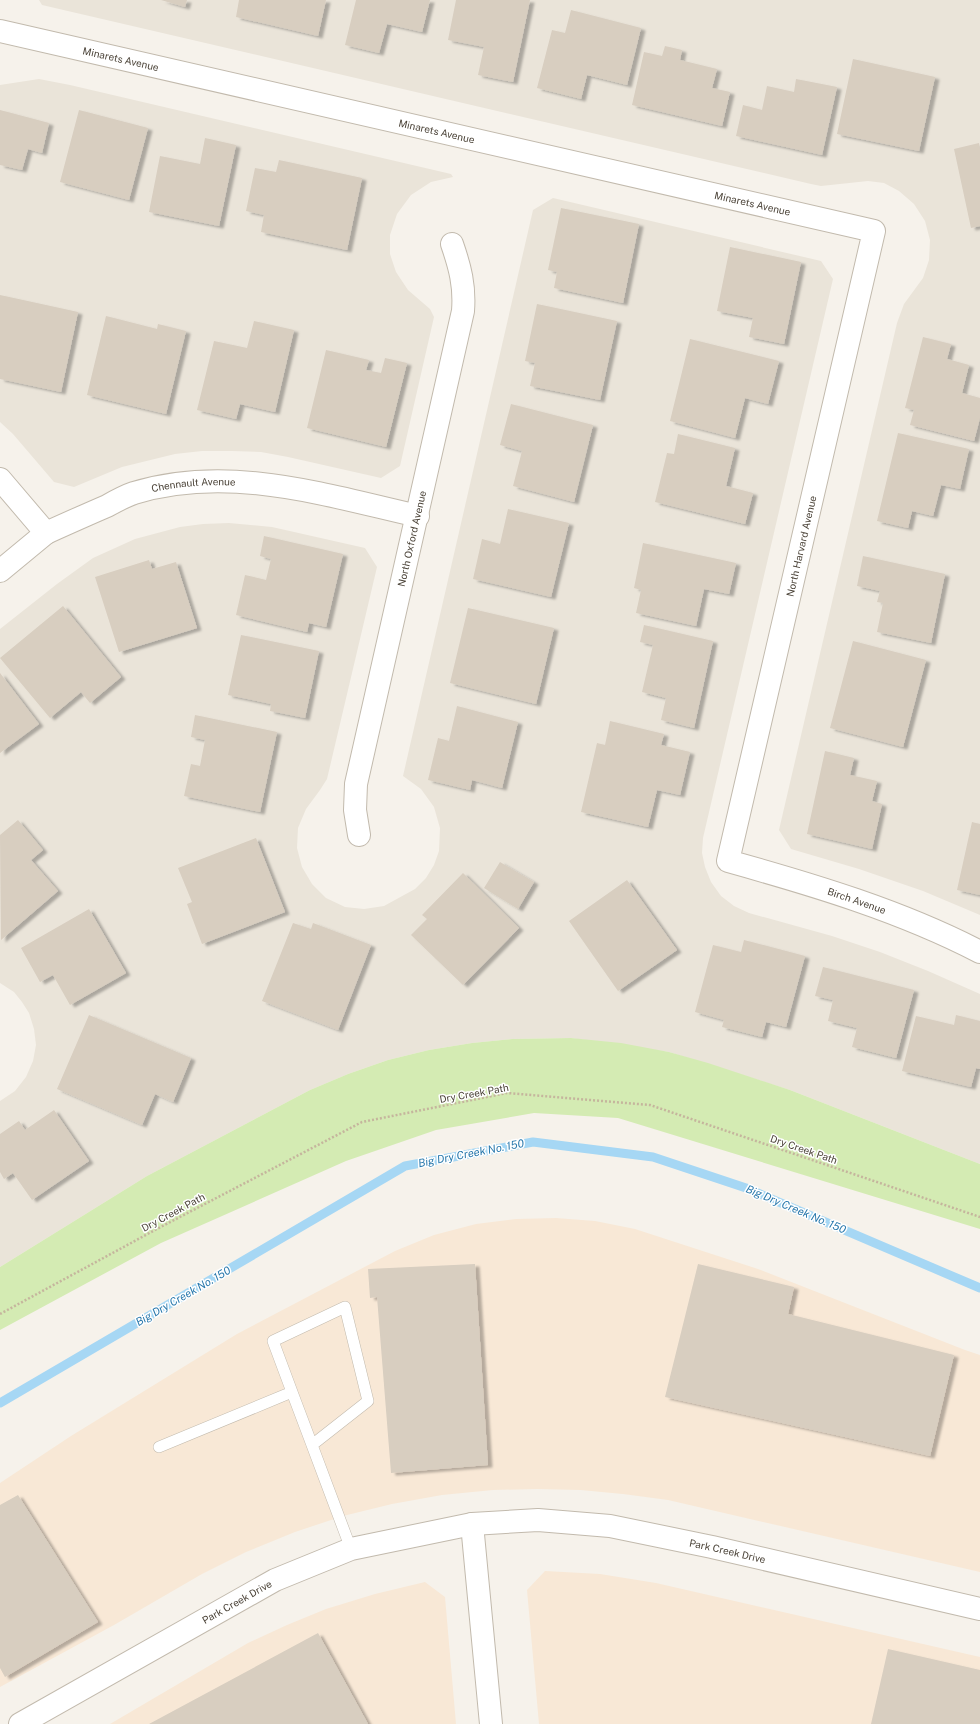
<svg xmlns="http://www.w3.org/2000/svg" width="980" height="1724" font-family="'Public Sans',sans-serif">
<style>
.residential{fill:#eae4d9}
.commercial{fill:#f8e8d6}
.green{fill:#d4ebb3}
.lines{fill:none;stroke-linecap:round;stroke-linejoin:round}
.stream{stroke:#a6d7f4;stroke-width:9}
.building{fill:#d8cec0;filter:url(#shadow)}
.lane-casing{stroke:#c2baad;stroke-width:12}
.street-casing{stroke:#c2baad;stroke-width:24}
.path{stroke:#c5b59d;stroke-width:2.5;stroke-dasharray:2 2;stroke-linecap:butt}
.lane{stroke:#fff;stroke-width:11}
.street{stroke:#fff;stroke-width:22}
.labels{text-anchor:middle;dominant-baseline:central;stroke-width:3;stroke-linejoin:round;paint-order:stroke}
.street-label{font-size:10px;fill:#4b4338;stroke:#fff}
.water-label{font-size:11px;font-style:italic;fill:#2878ac;stroke:#fff}
</style>
<defs>
<filter id="shadow"><feDropShadow dx="4.5" dy="2.5" stdDeviation="1" flood-color="#0004"/></filter>
</defs>
<rect width="100%" height="100%" fill="#f6f2eb"/>
<path class="residential" d="M39 0H980V915L923 891 859 869 791 849 779 830 897 323 904 304 923 278 929 260 930 240 925 221 914 204 899 191 884 183 868 181 821 186 811 184 42 5Z
M39 79 70 85 451 174 453 177 431 182 411 195 397 214 390 235V254L396 272 408 290 430 309 434 317 400 466 381 478 288 457 261 452 232 451H202L175 454 122 467 74 487 54 482 13 434 0 422V85Z
M553 198 821 261 833 279 703 838 702 853 705 867 711 882 721 896 734 906 749 913 832 936 880 952 928 971 980 994V1164L790 1090 669 1052 571 1038 512 1039 472 1043 429 1050 388 1060 348 1074 310 1090 147 1176 0 1267V1101L15 1091 26 1077 33 1061 36 1045 34 1029 29 1013 22 1002 14 992 0 983V629L57 584 93 558 135 539 180 527 203 524 229 523 272 527 365 548 377 567 327 779 320 790 306 809 298 828 297 848 302 867 312 884 326 898 345 907 364 909 384 906 415 889 426 878 434 865 439 851 440 828 434 807 421 789 403 776 533 210Z"/>
<path class="commercial" d="M556 1218 595 1221 635 1229 758 1269 965 1350 980 1355V1572L668 1500 623 1494 581 1490 537 1489 493 1490 442 1495 392 1504 343 1516 295 1532 246 1552 202 1574 114 1625 0 1687V1483L71 1436 237 1334 395 1251 434 1235 476 1224 516 1219Z
M545 1571 600 1574 656 1583 980 1657V1724H539L527 1590Z
M425 1582 445 1597 456 1724H110L248 1643 287 1625 326 1609 375 1594Z"/>
<path class="green" d="M571 1038 621 1043 669 1052 708 1063 790 1090 980 1164V1229L618 1118 534 1113 436 1130 346 1161 161 1243 0 1330V1267L147 1176 310 1090 348 1074 388 1060 429 1050 472 1043 512 1039Z"/>
<g class="lines">
<path class="stream" d="M0 1403 405 1166 533 1142 653 1157 746 1188 980 1288"/>
</g>
<path class="building" d="M161 0H187L185 7Z
M239 0H326L318 36 236 17Z
M356 0H430L422 32 387 24 379 53 345 45Z
M456 0H530L513 82 478 75 484 47 448 40Z
M571 10 641 28 627 85 587 75 581 99 537 88 552 30 565 33Z
M665 46 682 50 680 60 717 69 712 88 730 92 722 126 632 105 644 52 662 56Z
M853 59 935 77 919 151 837 134Z
M796 79 837 87 822 155 736 136 743 105 762 110 767 86 794 92Z
M0 110 49 123 42 153 28 149 22 170 0 165Z
M79 110 148 128 129 200 60 182Z
M205 138 236 145 219 226 149 212 160 156 200 164Z
M979 143 980 149V226L971 228 954 149Z
M279 160 362 178 347 250 261 232 264 215 246 211 255 168 276 172Z
M561 208 639 224 623 303 554 288 557 272 548 270Z
M730 247 801 262 784 344 749 337 753 318 717 311Z
M0 295 78 312 61 392 0 379Z
M537 304 617 321 600 400 530 386 535 363 525 361Z
M106 316 157 329 158 324 186 331 166 414 87 395Z
M254 321 294 330 275 412 240 404 236 419 197 410 214 341 247 348Z
M923 337 951 344 947 359 969 365 962 393 980 398V418L974 441 910 425 914 410 905 408Z
M690 339 779 361 768 404 745 398 735 438 670 421Z
M326 350 369 360 366 370 381 373 385 358 407 363 386 447 307 428Z
M511 404 593 425 574 502 513 486 522 451 500 445Z
M898 433 969 449 960 489 941 485 933 516 912 511 908 528 877 521Z
M678 434 735 448 726 486 753 493 745 524 655 502 667 453 674 454Z
M508 509 569 523 551 597 473 579 482 539 500 544Z
M264 536 343 554 326 627 309 623 307 632 236 615 245 575 266 580 271 559 260 556Z
M643 543 736 563 729 594 704 589 696 626 636 613 641 590 634 588Z
M863 556 945 574 931 643 877 632 883 603 877 602 880 591 857 586Z
M149 560 152 569 176 562 197 628 119 652 95 577Z
M63 606 121 677 90 703 81 692 50 718 0 658Z
M468 608 554 628 536 704 450 683Z
M644 625 713 641 694 728 661 720 666 698 642 692 653 645 640 642Z
M241 635 319 651 305 718 270 711 271 704 228 695Z
M853 641 926 660 903 747 830 728Z
M0 673 39 724 0 753Z
M457 706 518 722 502 788 472 780 470 790 428 780 438 738 449 741Z
M195 715 277 732 260 812 184 796 191 764 200 766 205 740 191 737Z
M610 721 664 734 661 745 690 752 680 795 657 790 648 827 581 812 597 743 605 745Z
M825 751 854 758 850 775 877 781 872 801 882 804 872 849 807 834Z
M18 820 43 850 31 860 58 891 1 940 0 835Z
M972 822 980 824V895L957 890Z
M256 838 285 912 202 944 187 904 192 902 178 868Z
M500 862 534 882 518 909 484 888Z
M463 873 519 928 463 985 411 935 427 919 422 915Z
M627 880 677 950 618 991 569 921Z
M89 909 126 973 70 1005 53 975 40 982 21 948Z
M293 923 311 929 313 923 371 945 338 1030 262 1001Z
M744 940 805 956 786 1027 766 1022 762 1037 722 1027 724 1020 695 1012 713 945 741 952Z
M823 967 914 990 896 1058 852 1047 857 1028 828 1021 833 1000 815 996Z
M89 1015 191 1058 173 1102 155 1094 142 1125 57 1089Z
M956 1015 980 1021V1069L976 1068 971 1087 902 1071 916 1016 954 1025Z
M54 1110 89 1161 32 1200 13 1173 4 1179 0 1172V1134L19 1121 25 1130Z
M475 1264 488 1465 391 1473 377 1297 370 1298 368 1269Z
M698 1264 794 1287 788 1314 954 1355 930 1456 665 1397Z
M18 1495 98 1622 5 1677 0 1668V1505Z
M318 1633 368 1724H149Z
M888 1649 980 1670V1724H871Z"/>
<g class="lines">
<g class="lane-casing">
<path id="lane" d="M312 1445 351 1549
M159 1447 292 1392 273 1341 345 1307 368 1401 312 1445 292 1392"/>
</g>
<g class="street-casing">
<g id="street">
<path id="s1" d="M0 31 874 231 728 861C814 885 901 911 980 952"/>
<path id="s2" d="M0 479 46 533C66 524 86 515 107 506 116 501 125 496 134 493 229 464 325 495 418 516"/>
<path d="M0 571 46 533"/>
<path id="s3" d="M359 835 355 810 356 784 463 311C465 286 460 267 452 244"/>
<path d="M472 1524 491 1724"/>
<path id="s4" d="M20 1724 275 1580 351 1549 472 1524 538 1520 610 1526 712 1547 980 1609"/>
</g>
</g>
<path class="path" d="M0 1314 155 1230 362 1122 507 1093 650 1105 980 1217"/>
<use href="#lane" class="lane"/>
<use href="#street" class="street"/>
</g>
<g class="labels">
<g class="street-label">
<text stroke="none"><textPath href="#s1" startOffset="124">Minarets Avenue</textPath></text>
<text stroke="none"><textPath href="#s1" startOffset="448">Minarets Avenue</textPath></text>
<text stroke="none"><textPath href="#s1" startOffset="772">Minarets Avenue</textPath></text>
<text stroke="none"><textPath href="#s2" startOffset="228">Chennault Avenue</textPath></text>
<text stroke="none"><textPath href="#s3" startOffset="303">North Oxford Avenue</textPath></text>
<text transform="translate(801 546) rotate(-77)">North Harvard Avenue</text>
<text stroke="none"><textPath href="#s1" startOffset="1678">Birch Avenue</textPath></text>
<text transform="translate(474 1093) rotate(-10)">Dry Creek Path</text>
<text transform="translate(804 1149) rotate(19)">Dry Creek Path</text>
<text transform="translate(173 1212) rotate(-28)">Dry Creek Path</text>
<text stroke="none"><textPath href="#s4" startOffset="757">Park Creek Drive</textPath></text>
<text stroke="none"><textPath href="#s4" startOffset="249">Park Creek Drive</textPath></text>
</g>
<g class="water-label">
<text transform="translate(471 1153) rotate(-11)">Big Dry Creek No. 150</text>
<text transform="translate(796 1209) rotate(23)">Big Dry Creek No. 150</text>
<text transform="translate(183 1296) rotate(-30)">Big Dry Creek No. 150</text>
</g>
</g>
</svg>
